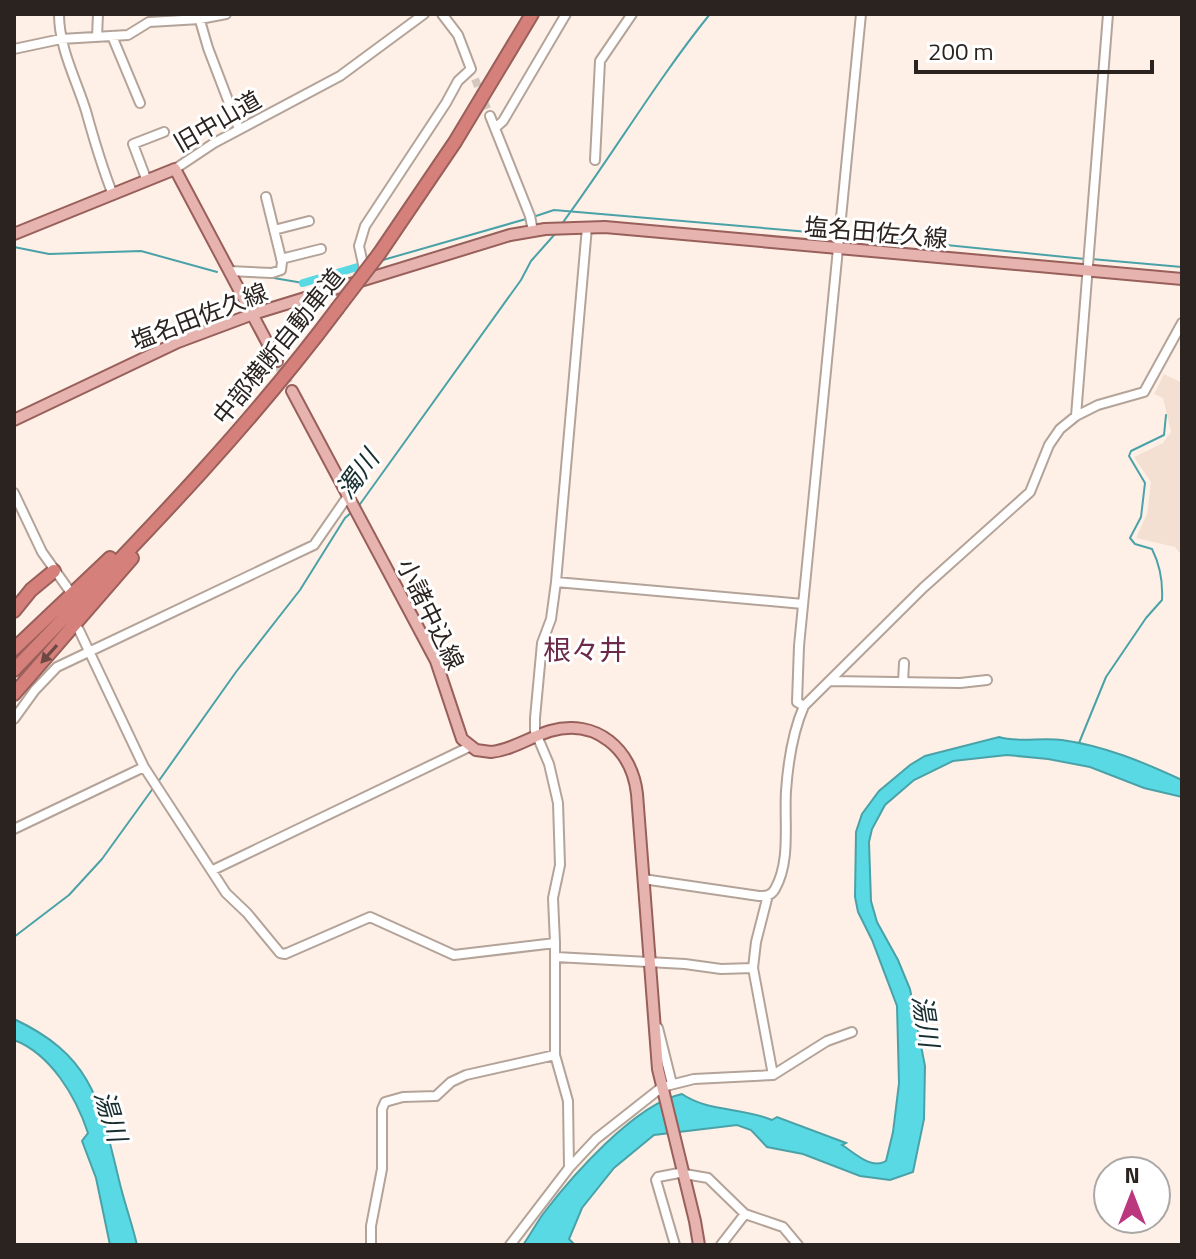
<svg xmlns="http://www.w3.org/2000/svg" width="1196" height="1259" font-family="'Titillium Web','Noto Sans JP',sans-serif">
<style>
.built{fill:#f4e0d3}
.water{fill:#58d9e3;stroke:#4aa2a8;stroke-width:2}
.lines{fill:none;stroke-linecap:round;stroke-linejoin:round}
.stream{stroke:#4aa2a8;stroke-width:2}
.canal{stroke:#58d9e3;stroke-width:8}
.minor-tunnel{stroke:#d4c7be;stroke-width:8;stroke-dasharray:8 4;stroke-linecap:butt}
.major-tunnel{stroke:#d4c7be;stroke-width:10;stroke-dasharray:10 5;stroke-linecap:butt}
.minor-casing{stroke:#b4a398;stroke-width:12}
.major-casing{stroke:#995f5a;stroke-width:14}
.highway-casing{stroke:#995f5a;stroke-width:16}
.minor{stroke:#fff;stroke-width:8}
.major{stroke:#e6b3af;stroke-width:10}
.highway{stroke:#d5807a;stroke-width:12}
.highway-bridge-casing{stroke:#995f5a;stroke-width:16;stroke-linecap:butt}
.highway-bridge{stroke:#d5807a;stroke-width:12}
.oneway{fill:#6e4843}
.labels{text-anchor:middle;dominant-baseline:central;stroke-width:6;stroke-linejoin:round;paint-order:stroke}
.street-label{font-size:24px;fill:#2a231f;stroke:#fff}
.water-label{font-size:26px;font-style:italic;fill:#182e30;stroke:#fff}
.quarter-label{font-size:28px;fill:#6b2a4a;stroke:#fff}
</style>
<rect width="100%" height="100%" fill="#fef0e6"/>
<path class="built" d="M1164 374 1182 383V556L1175 547 1136 538 1147 514 1151 482 1134 457 1163 443 1171 432 1163 398 1154 394Z"/>
<path class="water" d="M999 737C1019 743 1041 737 1062 740 1105 746 1143 762 1182 780V797L1144 788 1090 767 1048 759 1007 755 953 761 914 780 885 805 872 829 869 842 871 901 877 922 898 960 910 989 925 1066 924 1119 913 1172 890 1180 860 1176 803 1154 767 1147 751 1130 737 1125 654 1135 614 1168 582 1208 569 1239 575 1245H523C530 1235 536 1224 543 1214 572 1176 635 1104 682 1094 708 1112 742 1107 772 1120L777 1117 846 1143 842 1145C855 1153 871 1170 886 1161L893 1132 899 1083 897 1006 872 940 858 912 855 897 856 832 862 814 879 791 910 765 925 756Z
M14 1019C93 1056 100 1102 119 1180 124 1202 132 1223 137 1245H110L96 1178 82 1141 88 1133C76 1097 51 1054 14 1040Z"/>
<g class="lines">
<path class="stream" d="M533 217 554 210 821 233
M561 225C612 156 656 81 710 14
M857 236 1085 259
M14 247 49 254 141 251 217 272
M1091 259 1182 267
M383 260 526 219
M268 277 303 283
M358 507 521 280 531 261 555 234
M1079 743 1106 677 1146 618 1162 600C1163 582 1160 565 1152 549L1135 544 1130 538 1141 517 1145 483 1129 456 1131 451 1164 435 1166 415
M158 782 236 672 300 590 345 518 353 511
M14 937 69 895 102 859 154 787"/>
<path class="canal" d="M303 283 361 266"/>
<path class="minor-tunnel" d="M475 79 490 116"/>
<path class="major-tunnel" d="M277 361 292 391"/>
<g class="minor-casing">
<path id="minor" d="M59 14C59 48 76 79 86 111 94 140 102 167 113 195
M199 17 208 48 239 129
M112 36 140 103
M97 37 98 14
M14 49 61 39 128 35 149 22 200 19 226 14
M490 116 530 216 533 231
M495 128 503 121 566 14
M595 160 600 61 632 14
M175 169 214 143 340 76 424 14
M147 181 133 144 164 132
M274 230 309 221
M281 259 321 249
M229 271 272 273 281 270 282 262 266 197
M365 273 359 246 365 226 446 103 458 81 471 69 458 35 442 14
M1076 416 1108 14
M14 493 42 552 69 590
M556 582 803 604
M79 630 144 767 226 893 247 913 280 953 285 954 370 917 454 955 555 943V1055L568 1101 569 1168
M830 681 960 683 987 680
M903 682 904 663
M804 706 797 702 799 646 861 14
M14 719 35 690 57 667 314 545 348 496
M14 829 144 767
M213 870 469 747
M643 879 759 896C766 896 771 896 775 889 791 861 784 822 786 791 788 763 793 731 804 706L923 588 1030 492 1049 445 1060 429 1076 416 1098 405 1144 392 1182 323
M768 895 756 942 753 968 773 1075 827 1041 852 1032
M555 943 553 898 560 865 558 803 549 764 535 731V718L542 643 551 619 556 582 587 227
M556 957 685 964 721 969 753 968
M658 1028 672 1084
M371 1245V1226L382 1169V1109L385 1102 403 1097 436 1096 451 1082 466 1075 555 1055
M510 1245 569 1168 596 1139 662 1087 694 1079 773 1075
M675 1245 656 1180 658 1177 679 1173 708 1178 745 1214 783 1227 798 1245
M721 1245 745 1214"/>
</g>
<g class="major-casing">
<path id="major" d="M14 234 175 169 277 361
M292 391 436 661 462 739 476 750 491 752C512 750 530 737 550 731 596 718 632 749 637 794L658 1069 695 1221 699 1245
M14 420 178 342 253 314 510 235 545 229 605 227 1182 279"/>
</g>
<g class="highway-casing">
<path id="highway" d="M379 254 455 142 532 14
M14 611 31 590 54 571
M14 649 110 558
M14 670C126 553 240 439 337 309
M14 694 132 558"/>
</g>
<use href="#minor" class="minor"/>
<use href="#major" class="major"/>
<use href="#highway" class="highway"/>
<g class="highway-bridge-casing">
<path id="highway-bridge" d="M337 309 379 254"/>
</g>
<use href="#highway-bridge" class="highway-bridge"/>
</g>
<defs><path id="oneway-solid" d="M-6-.8H1V-3.2L6.5 0L1 3.2V.8H-6Z" transform="scale(2)"/></defs>
<use class="oneway" href="#oneway-solid" transform="translate(49 654) rotate(132)"/>
<g class="labels">
<g class="street-label">
<text transform="translate(217 121) rotate(-30)">旧中山道</text>
<text transform="translate(876 232) rotate(5)">塩名田佐久線</text>
<text transform="translate(199 316) rotate(-21)">塩名田佐久線</text>
<text transform="translate(278 346) rotate(-51)">中部横断自動車道</text>
<text transform="translate(431 614) rotate(64)">小諸中込線</text>
</g>
<g class="water-label">
<text transform="translate(357 474) rotate(-54)">濁川</text>
<text transform="translate(926 1021) rotate(81)">湯川</text>
<text transform="translate(111 1116) rotate(73)">湯川</text>
</g>
<g class="quarter-label">
<text x="585" y="649">根々井</text>
</g>
</g>
<rect width="1196" height="1259" fill="none" stroke="#2a231f" stroke-width="32"/>
<g transform="translate(1132 1195)"><circle r="38" fill="#ffffff" stroke="#aaa7a5" stroke-width="2"/>
<path d="M0-6L14 30L0 20L-14 30Z" fill="#bc387e"/>
<text y="-12" font-size="22" font-weight="bold" text-anchor="middle" fill="#2a231f">N</text>
</g>
<path d="M916 60v12h236v-12" fill="none" stroke="#2a231f" stroke-width="4"/>
<text x="928" y="60" font-size="24" fill="#2a231f" stroke="#ffffff" stroke-width="6" paint-order="stroke">200 m</text>
</svg>
